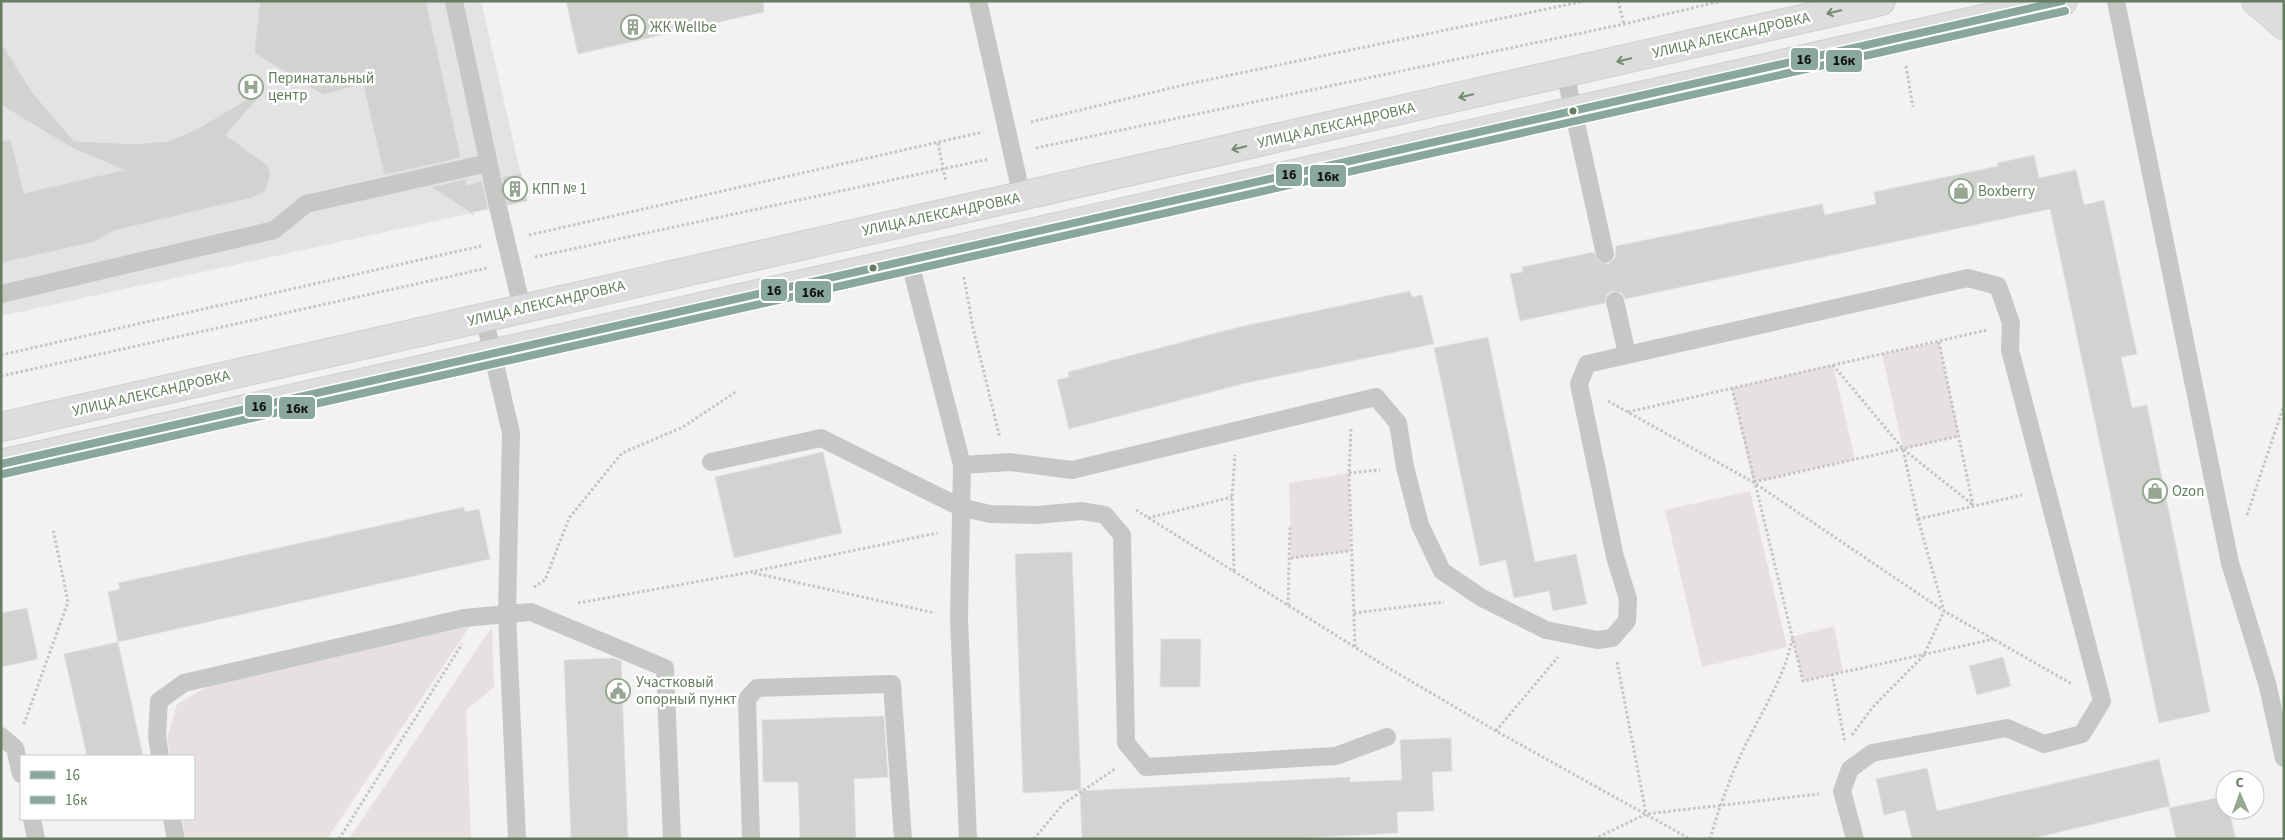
<svg xmlns="http://www.w3.org/2000/svg" width="2285" height="840" font-family="'Source Sans 3',sans-serif">
<style>
.built{fill:#e4e3e3}
.green{fill:#e7e0e1}
.building{fill:#d2d2d1;stroke:#e3e1e2}
.lines{fill:none;stroke-linecap:round;stroke-linejoin:round}
.secondary-casing{stroke:#d0d0cf;stroke-width:30}
.path{stroke:#c4c5c3;stroke-width:3;stroke-dasharray:2.5 2.5;stroke-linecap:butt}
.service{stroke:#c6c8c6;stroke-width:18}
.secondary{stroke:#dcdddc;stroke-width:28}
.bus-1-casing{stroke:#fff;stroke-width:11}
.bus-2-casing{stroke:#fff;stroke-width:11}
.bus-1{stroke:#8aa79e;stroke-width:8}
.bus-2{stroke:#8aa79e;stroke-width:8}
.oneway{stroke:#768b71}
.bus-dot{fill:#647d5e;stroke:#fff;stroke-width:2}
.labels{text-anchor:middle;stroke-width:5;stroke-linejoin:round;paint-order:stroke}
.poi-label{font-size:15px;fill:#647d5e;stroke:#fff;text-anchor:start}
.street-label{font-size:15px;fill:#647d5e;stroke:#fff}
.line-badge{stroke:#fff;stroke-width:2}
.pale-badge-label{font-size:14px;text-anchor:middle;font-weight:bold;fill:#111}
</style>
<rect width="100%" height="100%" fill="#f4f1f3"/>
<path class="built" d="M1,1H481L527,201L1,316Z"/>
<g class="green">
<path d="M1939,342L1959,436L1903,449L1882,354Z"/>
<path d="M1833,365L1855,459L1753,482L1732,388Z"/>
<path d="M1349,473L1350,551L1291,558L1289,483Z"/>
<path d="M1750,491L1787,647L1702,667L1665,510Z"/>
<path d="M470,626L327,839H186L182,819H194V756H170L167,739L177,704L212,684Z"/>
<path d="M1834,626L1843,672L1803,681L1792,637Z"/>
<path d="M492,627L494,687L466,710L471,839H349Z"/>
</g>
<g class="building">
<path d="M260,1H426L461,158L384,175L363,84L323,95L254,53Z"/>
<path d="M566,1H763L764,12L578,54Z"/>
<path d="M1,42L32,92L74,141L134,144L169,141L199,128L256,94L259,97L226,135L267,165L271,173L268,184L264,192L251,198L113,231L95,242L1,263V141L11,140L24,193L124,170L74,149L1,105Z"/>
<path d="M2034,155L2039,178L2076,170L2084,205L2104,200L2137,354L2121,357L2132,408L2147,405L2210,712L2159,723L2050,209L1625,299L1622,293L1613,291L1607,294L1605,303L1520,321L1510,274L1523,272L1522,267L1594,252L1598,261L1608,264L1615,258L1616,246L1822,204L1825,215L1876,204L1874,192L1998,166L1997,163Z"/>
<path d="M521,173L527,201L508,205L502,177Z"/>
<path d="M466,179L467,185L482,181L488,209L473,212L474,215L431,187Z"/>
<path d="M1410,291L1412,297L1422,295L1434,344L1246,383L1069,429L1057,380L1069,377L1068,372L1239,327Z"/>
<path d="M1488,337L1535,562L1576,554L1587,604L1553,611L1549,591L1514,598L1506,560L1480,566L1434,348Z"/>
<path d="M823,452L842,533L734,558L715,477Z"/>
<path d="M464,507L465,512L479,509L490,559L118,642L108,592L120,589L118,583Z"/>
<path d="M1072,552L1081,790L1023,793L1015,554Z"/>
<path d="M27,608L38,659L1,667V613Z"/>
<path d="M1161,639H1201L1200,687H1160Z"/>
<path d="M118,642L143,756H87L64,654Z"/>
<path d="M2003,657L2011,686L1977,695L1969,666Z"/>
<path d="M613,658L621,661L628,839H571L564,660Z"/>
<path d="M884,716L888,777L854,779L856,839H800L798,782H763L762,720Z"/>
<path d="M1451,738L1452,771L1432,772L1434,811L1397,812L1398,833L1283,839H1082L1080,791L1350,777V782L1402,780L1400,740Z"/>
<path d="M2159,759L2170,806L2030,839H1912L1905,810L1884,815L1876,779L1927,768L1937,811Z"/>
<path d="M2225,796V810H2229L2236,839H2176L2169,808Z"/>
</g>
<g class="lines">
<defs>
<g id="secondary">
<path d="M2256,1L2284,25"/>
<path d="M1,427L1881,1"/>
<path d="M1,464L2063,1"/>
</g>
</defs>
<use href="#secondary" class="secondary-casing"/>
<g class="path">
<path d="M1618,1L1624,24"/>
<path d="M1906,66L1913,107"/>
<path d="M1031,122L1183,85L1585,1"/>
<path d="M938,143L946,182"/>
<path d="M1036,148L1624,24L1722,1"/>
<path d="M529,235L983,132"/>
<path d="M535,257L989,159"/>
<path d="M964,277L973,328L1000,438"/>
<path d="M1939,342L1973,505"/>
<path d="M1,355L481,246"/>
<path d="M1833,365L1903,449L1973,505"/>
<path d="M1,376L488,268"/>
<path d="M1732,388L1803,681L1994,639"/>
<path d="M1608,401L1753,482L1944,611L2072,684"/>
<path d="M1628,412L1987,330"/>
<path d="M1351,429L1349,473L1355,647"/>
<path d="M1349,473L1380,470"/>
<path d="M1754,482L1959,436"/>
<path d="M1136,510L1385,666L1496,731L1690,839"/>
<path d="M2247,515L2284,405"/>
<path d="M1148,518L1232,497"/>
<path d="M1918,519L2022,495"/>
<path d="M1291,558L1350,551"/>
<path d="M1234,571L1232,497L1235,455"/>
<path d="M754,573L935,613"/>
<path d="M534,587L545,580L569,518L622,453L683,427L737,391"/>
<path d="M578,603L751,572L937,533"/>
<path d="M1288,605L1290,527"/>
<path d="M1354,613L1444,602"/>
<path d="M1617,662L1646,813"/>
<path d="M1832,674L1845,743"/>
<path d="M24,724L68,602L53,529"/>
<path d="M1496,731L1558,657"/>
<path d="M1852,735L1872,708L1924,655L1944,611L1918,519L1903,449"/>
<path d="M339,839L462,644"/>
<path d="M1034,839L1063,804L1115,769"/>
<path d="M1594,839L1646,814L1819,794"/>
<path d="M1710,839C1719,808 1730,777 1744,748C1761,713 1785,677 1792,639"/>
</g>
<g class="service">
<path d="M454,1L498,207L522,308"/>
<path d="M978,1L1022,197"/>
<path d="M2116,1L2230,563L2267,683L2284,758"/>
<path d="M1565,73L1605,254"/>
<path d="M909,259L962,465L959,618L968,839"/>
<path d="M1,294L274,230L306,204L488,163"/>
<path d="M1615,301L1627,354"/>
<path d="M484,317L511,433L507,614L531,612L665,668L672,839"/>
<path d="M711,462L821,438L960,507L990,514L1037,515L1082,511L1105,515L1122,535L1126,743L1146,767L1336,756L1387,737"/>
<path d="M962,465L1010,462L1072,470L1376,397L1398,423L1405,467L1420,525L1442,571L1482,598L1546,630L1597,640L1612,638L1627,621L1628,599L1615,557L1579,384L1587,364L1968,278L1998,286L2011,323L2010,350L2102,701L2082,734L2044,744L2007,728L1872,753L1850,769L1842,791L1855,839"/>
<path d="M1,736L15,748L21,774"/>
<path d="M160,756L157,737L159,701L184,683L464,618L507,614L517,839"/>
<path d="M32,819L36,839"/>
<path d="M172,819L176,839"/>
<path d="M751,839L747,699L757,688L892,684L903,839"/>
</g>
<use href="#secondary" class="secondary"/>
<defs>
<path id="bus-1" d="M1,464L2062,1"/>
<path id="bus-2" d="M3,474L2065,11"/>
</defs>
<use href="#bus-1" class="bus-1-casing"/>
<use href="#bus-2" class="bus-2-casing"/>
<use href="#bus-1" class="bus-1"/>
<use href="#bus-2" class="bus-2"/>
</g>
<defs><path id="oneway-shaft" d="M-6 0H5M1.5-3L5.5 0L1.5 3" fill="none" stroke-width="1.6" stroke-linecap="round" stroke-linejoin="round" transform="scale(1.25)"/></defs>
<g class="oneway">
<use href="#oneway-shaft" transform="translate(1834 12) rotate(167)"/>
<use href="#oneway-shaft" transform="translate(1624 60) rotate(167)"/>
<use href="#oneway-shaft" transform="translate(1466 96) rotate(167)"/>
<use href="#oneway-shaft" transform="translate(1239 148) rotate(167)"/>
</g>
<defs>
<symbol id="building-ring" viewBox="-11 -11 22 22"><circle r="9.5" fill="#fff" stroke="#96a692" stroke-width="1.5"/><path d="M-4-6H4V6H1V3H-1V6H-4ZM-2.5-4.3h1.7v1.8h-1.7ZM.8-4.3h1.7v1.8H.8ZM-2.5-1h1.7V.8h-1.7ZM.8-1h1.7V.8H.8Z" fill="#96a692"/></symbol>
<symbol id="hospital-ring" viewBox="-11 -11 22 22"><circle r="9.5" fill="#fff" stroke="#96a692" stroke-width="1.5"/><path d="M-5-5h3v3.5h4V-5h3V5h-3V1.5h-4V5h-3Z" fill="#96a692"/></symbol>
<symbol id="shop-ring" viewBox="-11 -11 22 22"><circle r="9.5" fill="#fff" stroke="#96a692" stroke-width="1.5"/><path d="M-5-2.5h2.3a2.7 3.5 0 0 1 5.4 0H5L5.5 6h-11ZM-1.5-2.5h3a1.5 2.3 0 0 0-3 0Z" fill="#96a692"/></symbol>
<symbol id="civic-ring" viewBox="-11 -11 22 22"><circle r="9.5" fill="#fff" stroke="#96a692" stroke-width="1.5"/><path d="M-.6-6.5H3V-4.5H.6V-3L4-1V1h2V6H-6V1h2V-1L-.6-3ZM-1.2 2.5V6h2.4V2.5Z" fill="#96a692"/></symbol>
</defs>
<g fill-rule="evenodd">
<use href="#building-ring" x="619" y="13" width="28" height="28"/>
<use href="#hospital-ring" x="237" y="73" width="28" height="28"/>
<use href="#building-ring" x="501" y="175" width="28" height="28"/>
<use href="#shop-ring" x="1947" y="177" width="28" height="28"/>
<use href="#shop-ring" x="2141" y="477" width="28" height="28"/>
<use href="#civic-ring" x="604" y="677" width="28" height="28"/>
</g>
<g class="bus-dot">
<circle cx="1573" cy="111" r="4.5"/>
<circle cx="873" cy="268" r="4.5"/>
</g>
<g class="labels">
<g class="poi-label">
<text x="650" y="32">ЖК Wellbe</text>
<text x="268" y="83">Перинатальный<tspan x="268" dy="17">центр</tspan></text>
<text x="532" y="194">КПП № 1</text>
<text x="1978" y="196">Boxberry</text>
<text x="2172" y="496">Ozon</text>
<text x="636" y="687">Участковый<tspan x="636" dy="17">опорный пункт</tspan></text>
</g>
<g class="street-label">
<text transform="translate(1731 35) rotate(-13)" y="5">УЛИЦА АЛЕКСАНДРОВКА</text>
<text transform="translate(1336 125) rotate(-13)" y="5">УЛИЦА АЛЕКСАНДРОВКА</text>
<text transform="translate(941 214) rotate(-12)" y="5">УЛИЦА АЛЕКСАНДРОВКА</text>
<text transform="translate(546 303) rotate(-13)" y="5">УЛИЦА АЛЕКСАНДРОВКА</text>
<text transform="translate(151 393) rotate(-13)" y="5">УЛИЦА АЛЕКСАНДРОВКА</text>
</g>
</g>
<g class="line-badge">
<rect x="1790" y="47" width="29" height="24" rx="5" fill="#8aa79e"/>
<rect x="1825" y="49" width="38" height="24" rx="5" fill="#8aa79e"/>
<rect x="1275" y="163" width="28" height="24" rx="5" fill="#8aa79e"/>
<rect x="1309" y="164" width="38" height="24" rx="5" fill="#8aa79e"/>
<rect x="760" y="278" width="28" height="24" rx="5" fill="#8aa79e"/>
<rect x="794" y="280" width="38" height="24" rx="5" fill="#8aa79e"/>
<rect x="244" y="394" width="29" height="24" rx="5" fill="#8aa79e"/>
<rect x="278" y="396" width="38" height="24" rx="5" fill="#8aa79e"/>
</g>
<g class="pale-badge-label">
<text x="1804" y="64">16</text>
<text x="1844" y="65">16к</text>
<text x="1289" y="179">16</text>
<text x="1328" y="181">16к</text>
<text x="774" y="295">16</text>
<text x="813" y="297">16к</text>
<text x="259" y="411">16</text>
<text x="297" y="413">16к</text>
</g>
<rect width="2285" height="840" fill="none" stroke="#647d5e" stroke-width="5"/>
<rect x="20" y="755" width="175" height="65" fill="#ffffff" stroke="#c1cbbf"/>
<rect x="30" y="771" width="25" height="8" fill="#8aa79e" stroke="#c1cbbf"/>
<text x="65" y="780" font-size="15" fill="#647d5e">16</text>
<rect x="30" y="796" width="25" height="8" fill="#8aa79e" stroke="#c1cbbf"/>
<text x="65" y="805" font-size="15" fill="#647d5e">16к</text>
<g transform="translate(2240 795) rotate(358)"><circle r="24" fill="#ffffff" stroke="#c1cbbf"/>
<path d="M0-4L9 19L0 12L-9 19Z" fill="#96a692"/>
<text y="-8" font-size="14" font-weight="bold" text-anchor="middle" fill="#647d5e">С</text>
</g>
</svg>
